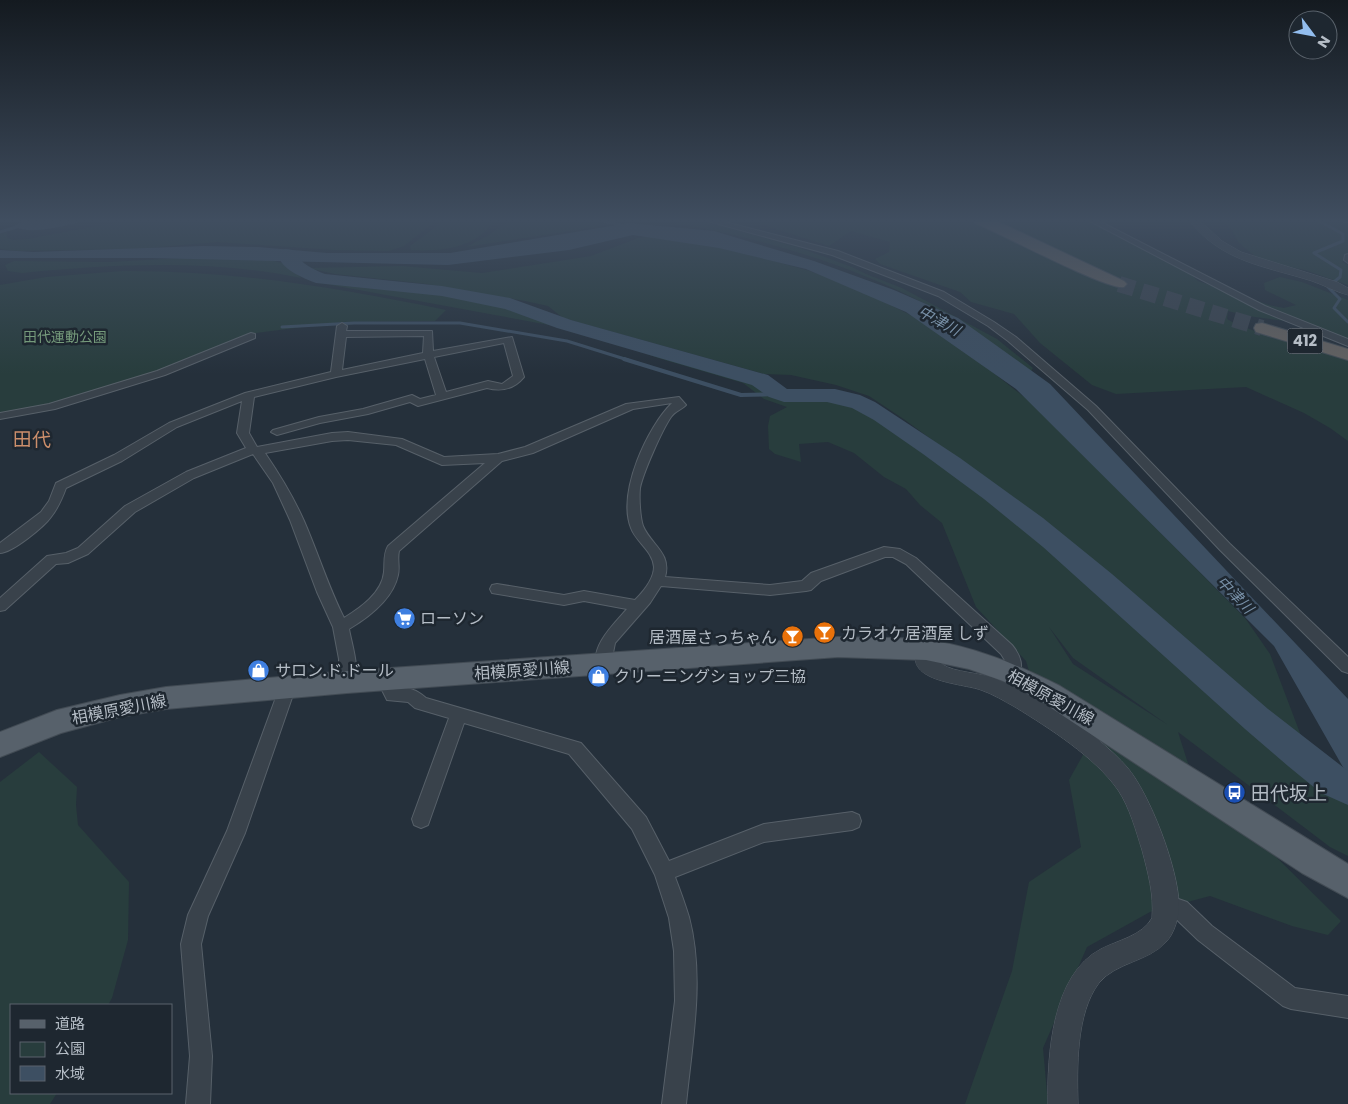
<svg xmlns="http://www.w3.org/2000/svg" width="1348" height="1104" font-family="Poppins,'Noto Sans JP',sans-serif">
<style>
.green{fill:#283d3d;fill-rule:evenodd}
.water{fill:#3d4f62}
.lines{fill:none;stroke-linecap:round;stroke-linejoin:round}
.stream-far1{stroke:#3d4f62;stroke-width:3}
.stream{stroke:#3d4f62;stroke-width:4}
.river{fill:#3d4f62;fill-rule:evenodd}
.trunk-tunnel{stroke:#3b4550;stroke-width:16;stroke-dasharray:16 8;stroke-linecap:butt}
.minor-casing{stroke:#576069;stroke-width:2}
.tertiary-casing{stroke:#576069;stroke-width:1}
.primary-casing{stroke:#424b54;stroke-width:2}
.trunk-casing{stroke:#444d56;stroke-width:2}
.minor{fill:#39424b;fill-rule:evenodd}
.tertiary{fill:#39424b;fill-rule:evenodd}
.primary{fill:#57616b;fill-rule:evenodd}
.trunk{fill:#646261;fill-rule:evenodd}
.labels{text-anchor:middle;stroke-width:5;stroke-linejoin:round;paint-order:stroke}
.far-park-label{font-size:14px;fill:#759a7b;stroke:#1e2730}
.far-water-label{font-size:15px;font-style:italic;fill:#7890a7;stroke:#1e2730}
.shield{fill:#1e2730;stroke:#889099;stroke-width:1}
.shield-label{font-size:15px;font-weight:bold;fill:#b5bdc6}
.poi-label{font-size:16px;fill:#b5bdc6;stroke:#1e2730;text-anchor:start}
.street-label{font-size:16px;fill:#b5bdc6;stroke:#1e2730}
.quarter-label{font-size:19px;fill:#cb8e6b;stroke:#1e2730}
.near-poi-label{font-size:19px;fill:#b5bdc6;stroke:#1e2730;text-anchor:start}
</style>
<rect width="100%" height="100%" fill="#25303b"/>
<g class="green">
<path d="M128,220H434V222L404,246L389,251L334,250L217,242L136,249L17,251L0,249V234L7,232V238L14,240L28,239Z"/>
<path d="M440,220H494C478,248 441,252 411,250L410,246L437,226Z"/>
<path d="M510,220H582L603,224L596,227L466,247L491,234Z"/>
<path d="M648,220H693L715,224L800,248L852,267L866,274L902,288L997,339L1033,368L1030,373C997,351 964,326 929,306C850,263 737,230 648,220Z"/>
<path d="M757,220H1086L1179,264L1198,281L1269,305L1284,308L1296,305L1265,290L1264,283L1280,277L1302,282L1348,300V342L1286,321L1248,316L1228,311L1227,319L1238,325L1255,331L1348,357V441L1330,428L1304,413L1246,387L1116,394L1092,385L1040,343L1014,314L971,302L960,292L880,264L875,259L889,252L890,242L851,231L829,246L754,222Z"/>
<path d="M1220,220H1348V258L1342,262L1348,265V285L1305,270L1261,261L1239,243L1230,227Z"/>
<path d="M653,236L700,243L755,256L810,271L865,292L938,329L1033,404L1245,618L1270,654L1303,741L1242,698L1194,656L1126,589L1060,534L905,420L869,396L836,385L791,375L764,374L563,318L548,306L525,301L427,284L335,274L308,268L402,266L482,273L591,256L638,238Z"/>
<path d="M200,257L266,259L290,265L301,278C208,259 116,264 22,273L8,271L5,265L14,261L109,262Z"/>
<path d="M122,271C231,270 340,288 446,310L435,321L342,322L249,334L159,371L56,404L14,410L0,414V285L46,277Z"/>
<path d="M327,281L387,286L511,306L576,330L326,284Z"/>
<path d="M637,347L747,379L758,386L769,397L841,401L891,424L1032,528L1111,594L1230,703L1348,798V856L1330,847L1178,732L1199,798L1260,841L1341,921L1328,935L1292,926L1210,896L1150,912L1087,947L1043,1048L1048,1104H965L1012,971L1029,882L1081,847L1069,780L1093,737L1080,702L1029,671L1026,661L976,607L942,523L920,505L906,489L884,477L854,453L828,442L799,444L801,462L775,454L769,449L768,426L770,416L787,407L764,399L743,383L658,358L633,349ZM1049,627L1073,658L1168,725L1073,664Z"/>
<path d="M39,752L77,787L76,805L78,825L129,882L128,940L112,998L108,1005H11V1093H57L50,1104H0V782Z"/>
</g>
<g class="water">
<path d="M26,220H91C72,223 31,237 14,226Z"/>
<path d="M629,223L714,231L814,261L894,290L958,318L1050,384L1348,699V776L1274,646L1016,389L906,312L806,269L719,248L633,235L569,250L448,265L151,258H0V250L33,252L203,246L258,247L327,253H450Z"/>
</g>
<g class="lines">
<g class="stream-far1">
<path d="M599,220L624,226"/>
<path d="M1317,220L1343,234V241L1314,253L1341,270L1340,277L1328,287L1340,299L1334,308L1348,322"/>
<path d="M0,232L20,226"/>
<path d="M282,327L354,323H460L567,341L628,360"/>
</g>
<path class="stream" d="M624,359L741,395L778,394"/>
<path class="river" d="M286,249L292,250C300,262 311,269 325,274L442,286L510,298L571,320L768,375L787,389H835L860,395L875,402L960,458L1043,518L1112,574L1268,709L1348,771V805L1321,793L1288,766L1245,729L1043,547L984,499L923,454L874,420L852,408L827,402H784L769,397L752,385L557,328L505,309L442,296L316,283C303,278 280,269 278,254L280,250Z"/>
<path class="trunk-tunnel" d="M1119,284L1262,328"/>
<defs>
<g id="minor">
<path d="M704,220H717L838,251L944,292L994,322L1016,337L1096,406L1230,544L1348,657V673L1342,671L1220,550L1088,410L1008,341L988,326L938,296L832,255Z"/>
<path d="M1088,220H1097L1265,306L1348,339V346L1259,310Z"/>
<path d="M1343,220H1348V222H1344Z"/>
<path d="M1348,254V263L1344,260L1345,255Z"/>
<path d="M342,323L347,326L346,331H432L433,351L512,337L524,377C514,389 502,392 487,388L418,406L410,402L368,414L320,423L277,435L271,432L273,430L319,417L363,409L412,395L420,399L436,395L425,359L336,377L254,397L249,433L257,447L332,433L348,432L402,439L444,457L498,454L525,447L626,404L679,397L686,405C681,410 675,411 671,417C662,430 643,473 640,488C639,498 640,517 643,526C651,545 672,553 665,577L770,585L802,581L811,573L884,547L900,549L916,558L1012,645C1021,656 1024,666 1018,679L1012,680L1006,679L1004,674L1006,662L1001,654L906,564L893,557H885L821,581L811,590L806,591L770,595L661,586L650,603L615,643L610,668L604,670L598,668C588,648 615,623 627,609L584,601L564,605L492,593L490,589L492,585L497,584L564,595L584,591L635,600C643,592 654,579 654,567C653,551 636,542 631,528C617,492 648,426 672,403L633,409L533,453L502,461L399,551C397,559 400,567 398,575C393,599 369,617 349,629C352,646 361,671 353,687L347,689L341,687L339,682V659L333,627L317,592L290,520L273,483L253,454L194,478L135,512L88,554L68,563L56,564L5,610L0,611V598L47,556L66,553L78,548L125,506L186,472L246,448L237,433L242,401L177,427L122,461L66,488C62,499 58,508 51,517C44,527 12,553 0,553V543L41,512L49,501L56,483L114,455L169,423L245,393L331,372L337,326ZM424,336L423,353L342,370L346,337ZM504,343L513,376L502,384L488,381L446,392L434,357ZM348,440L396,445L442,465L485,463L388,546C383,555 385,562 384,572C382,593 360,608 344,618C328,586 318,553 304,521C293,496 280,475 265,453L332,441Z"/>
<path d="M251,333L255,334V338L165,375L55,409L0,419V413L49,404L157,371Z"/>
<path d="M390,674L396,675L398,680V688C410,688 416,689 426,698L581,743L646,817L669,861L764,824L852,812L859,815L861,821L859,827L852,830L764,842L675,877C680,890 685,904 689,917C705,978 692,1043 686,1104H662L675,1001L674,951L669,918L655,875L632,829L569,754L464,723L428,825L421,828L414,825L412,819L449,718L415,708L408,702L387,700L381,688L384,675Z"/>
<path d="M287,682L293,684L295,689L245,833L208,916L201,944L212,1056L210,1104H186L190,1056L181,944L188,915L227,831L279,689L281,684Z"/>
<path d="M1167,895L1187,902L1212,926L1295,988L1348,996V1018L1291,1009L1283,1006L1198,940L1174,917L1160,912L1157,905L1160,898Z"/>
</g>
<g id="tertiary">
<path d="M1189,220H1199L1222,241L1241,252L1337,282L1348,288V295C1336,292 1324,285 1312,281C1265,266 1221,262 1189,220Z"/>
<path d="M926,642L933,645C937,652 935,659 942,664C955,673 980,672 996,679C1040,696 1096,732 1127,767C1150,794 1178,868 1179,904C1179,916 1175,933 1166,942C1148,962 1116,962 1099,983C1076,1013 1077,1068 1078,1104H1048C1047,1055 1052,974 1101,949C1118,940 1142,936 1152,918C1154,894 1148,873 1142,850C1136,831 1130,808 1118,790C1095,757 1049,728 1015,707C1004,701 993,694 981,690C962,683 899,682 919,645Z"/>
</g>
<path id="primary" d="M838,637C867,638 898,637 926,640C974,646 1018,665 1060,686L1348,864V898L1302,873L1042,702L1003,681L969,669L926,660L838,657L347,693L166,709L120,717L61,733L0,757V732L57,710L120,695L166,687L347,671Z"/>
<g id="trunk">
<path d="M973,220H991L1003,224L1124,281L1127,284L1124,287C1108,291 1000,233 975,223Z"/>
<path d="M1262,323L1348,349V360L1256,332L1254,328L1256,324Z"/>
</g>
</defs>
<use href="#minor" class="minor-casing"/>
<use href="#tertiary" class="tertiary-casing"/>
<use href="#primary" class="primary-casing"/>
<use href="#trunk" class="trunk-casing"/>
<use href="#minor" class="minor"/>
<use href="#tertiary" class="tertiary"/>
<use href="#primary" class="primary"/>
<use href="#trunk" class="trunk"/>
</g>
<linearGradient id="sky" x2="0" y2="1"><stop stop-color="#141a20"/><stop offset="0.59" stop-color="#404e60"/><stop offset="1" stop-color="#404e60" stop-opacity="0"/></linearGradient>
<rect width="1348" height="374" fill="url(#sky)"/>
<defs>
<symbol id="supermarket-disc" viewBox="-11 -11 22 22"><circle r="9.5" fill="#3f7fe0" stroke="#1e2730"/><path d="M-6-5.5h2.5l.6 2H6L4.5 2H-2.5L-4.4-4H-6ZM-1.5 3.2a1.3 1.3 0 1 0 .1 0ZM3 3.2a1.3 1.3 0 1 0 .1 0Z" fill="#fff"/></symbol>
<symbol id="bar-disc" viewBox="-11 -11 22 22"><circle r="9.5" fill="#e8710a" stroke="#1e2730"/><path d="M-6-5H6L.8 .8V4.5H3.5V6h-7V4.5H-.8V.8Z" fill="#fff"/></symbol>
<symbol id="shop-disc" viewBox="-11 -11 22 22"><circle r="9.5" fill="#3f7fe0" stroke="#1e2730"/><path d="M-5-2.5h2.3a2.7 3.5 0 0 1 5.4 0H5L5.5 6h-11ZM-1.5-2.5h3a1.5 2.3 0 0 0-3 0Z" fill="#fff"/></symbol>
<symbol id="bus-disc" viewBox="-11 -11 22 22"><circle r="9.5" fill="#1a4fb4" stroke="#1e2730"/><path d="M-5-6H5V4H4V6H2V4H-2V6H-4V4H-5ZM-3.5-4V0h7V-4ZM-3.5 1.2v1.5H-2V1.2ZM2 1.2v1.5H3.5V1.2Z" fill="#fff"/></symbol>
</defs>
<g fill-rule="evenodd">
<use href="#supermarket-disc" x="392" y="606" width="25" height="25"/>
<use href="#bar-disc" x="812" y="620" width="25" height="25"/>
<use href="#bar-disc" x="780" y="624" width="25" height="25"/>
<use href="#shop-disc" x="246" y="658" width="25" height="25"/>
<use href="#shop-disc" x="586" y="664" width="25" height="25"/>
<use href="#bus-disc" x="1222" y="780" width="25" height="25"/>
</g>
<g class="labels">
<g class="far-park-label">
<text x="65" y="342">田代運動公園</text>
</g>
<g class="far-water-label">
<text transform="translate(939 321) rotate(29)" y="5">中津川</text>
<text transform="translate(1235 595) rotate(46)" y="5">中津川</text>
</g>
<rect class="shield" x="1287.5" y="328.5" width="35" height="25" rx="4"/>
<g class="shield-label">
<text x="1305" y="346">412</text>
</g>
<g class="poi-label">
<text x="420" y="624">ローソン</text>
<text x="841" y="639">カラオケ居酒屋 しず</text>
<text x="777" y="643" text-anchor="end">居酒屋さっちゃん</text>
<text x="275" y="676">サロン.ド.ドール</text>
<text x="614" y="682">クリーニングショップ三協</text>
</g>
<g class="street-label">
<text transform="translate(522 670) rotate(-4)" y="6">相模原愛川線</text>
<text transform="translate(1051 697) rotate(29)" y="6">相模原愛川線</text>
<text transform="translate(119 709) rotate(-11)" y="6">相模原愛川線</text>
</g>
<g class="quarter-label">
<text x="32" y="446">田代</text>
</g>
<g class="near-poi-label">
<text x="1251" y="800">田代坂上</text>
</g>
</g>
<rect x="10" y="1004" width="162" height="90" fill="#1e2730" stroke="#5a636c"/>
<rect x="20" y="1020" width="25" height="8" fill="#57616b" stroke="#5a636c"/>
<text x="55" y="1029" font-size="15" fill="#b5bdc6">道路</text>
<rect x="20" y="1042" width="25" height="15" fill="#283d3d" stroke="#5a636c"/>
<text x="55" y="1054" font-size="15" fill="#b5bdc6">公園</text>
<rect x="20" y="1066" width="25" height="15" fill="#3d4f62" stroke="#5a636c"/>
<text x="55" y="1079" font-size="15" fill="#b5bdc6">水域</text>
<g transform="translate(1313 35) rotate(122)"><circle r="24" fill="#1e2730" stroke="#5a636c"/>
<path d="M0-4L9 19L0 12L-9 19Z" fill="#92bdee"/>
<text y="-8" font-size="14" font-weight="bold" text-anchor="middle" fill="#b5bdc6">N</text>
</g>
</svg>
